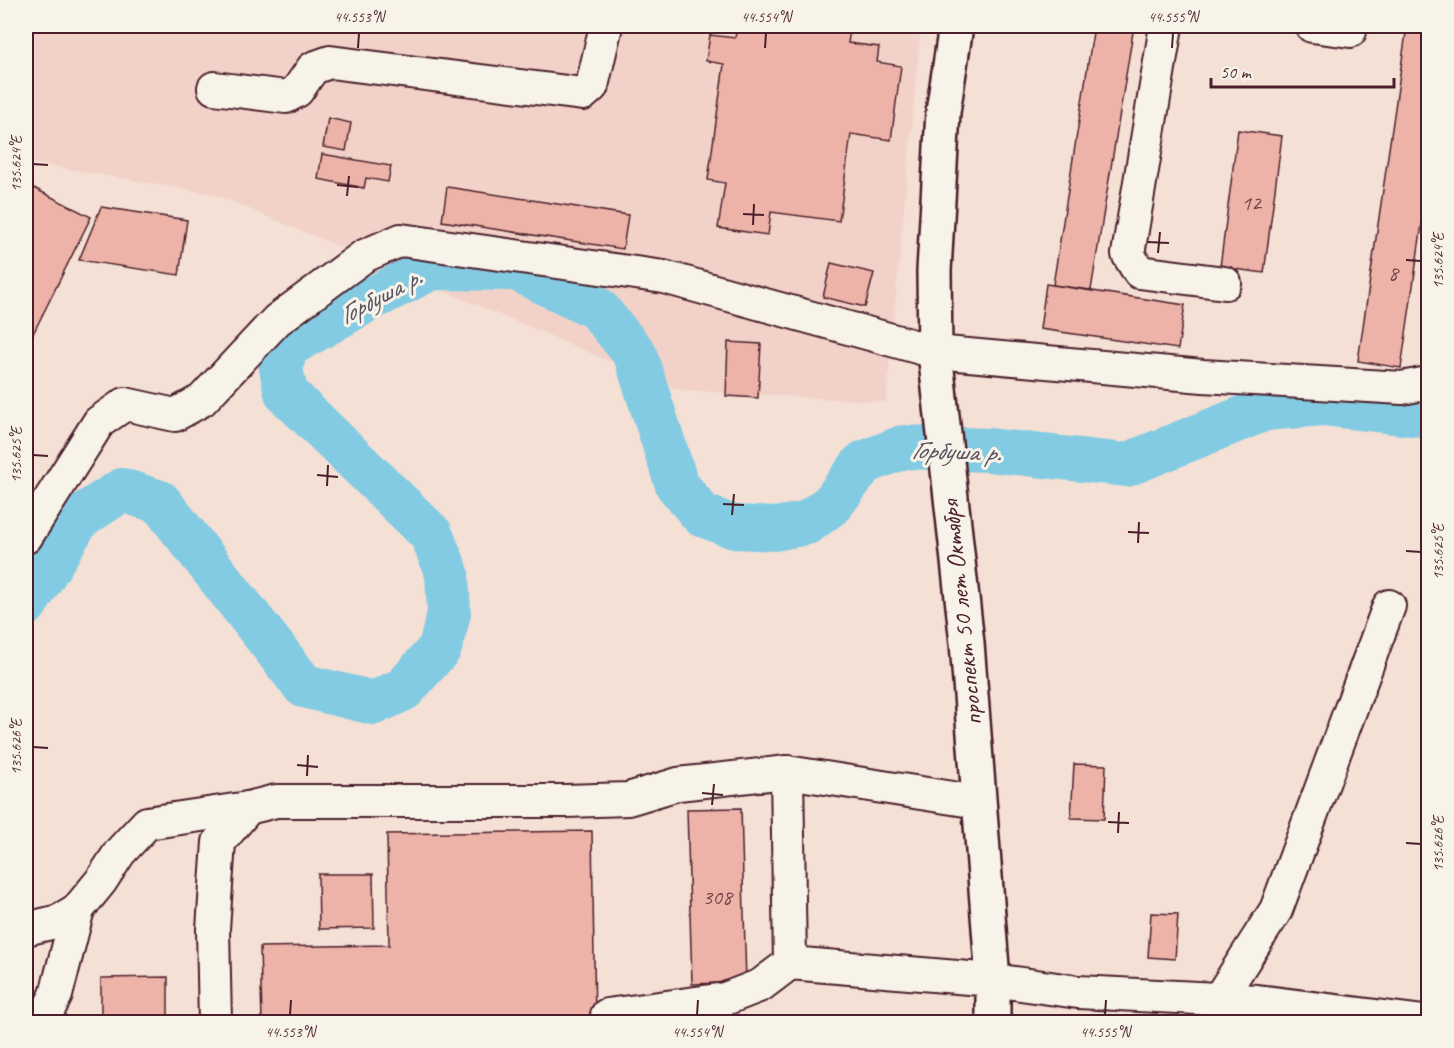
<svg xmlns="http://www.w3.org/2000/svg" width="1454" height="1048" font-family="Caveat,sans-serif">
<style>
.built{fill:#f2d2c8}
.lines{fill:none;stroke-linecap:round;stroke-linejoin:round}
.river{stroke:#83cbe3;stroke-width:44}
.building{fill:#edb3a8;stroke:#4a1f2b;stroke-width:1.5}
.minor-casing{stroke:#4a1f2b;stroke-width:36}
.major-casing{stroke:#4a1f2b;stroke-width:38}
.minor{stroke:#f7f3e8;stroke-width:32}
.major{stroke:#f7f3e8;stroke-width:33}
.ticks{fill:none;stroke:#4a1f2b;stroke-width:2}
.labels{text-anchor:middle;stroke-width:6;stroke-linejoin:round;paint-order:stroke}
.number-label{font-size:22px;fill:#73444a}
.street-label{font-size:26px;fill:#4a1f2b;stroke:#f7f3e8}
.water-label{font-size:27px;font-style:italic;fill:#5b5362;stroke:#f7f3e8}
.neatline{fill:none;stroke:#4a1f2b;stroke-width:2}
.ticks-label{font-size:15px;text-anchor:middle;fill:#4a1f2b}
</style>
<rect width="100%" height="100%" fill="#f4e0d5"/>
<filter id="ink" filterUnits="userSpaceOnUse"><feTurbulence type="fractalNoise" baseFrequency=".0167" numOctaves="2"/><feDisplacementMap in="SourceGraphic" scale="12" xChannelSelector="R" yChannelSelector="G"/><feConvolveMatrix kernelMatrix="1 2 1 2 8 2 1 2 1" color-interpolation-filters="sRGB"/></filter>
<g filter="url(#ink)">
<path class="built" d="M26,26H921L886,402L678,390L214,194L26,162Z"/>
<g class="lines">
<path class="river" d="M26,604L79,518L122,490L160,502L304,686L374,703L404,689L440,648L449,613L447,573L431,534L286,393L281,368L286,347L361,304L432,268L516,269L597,308L635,354L677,485L702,515L734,527L775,529L807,523L832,504L863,463L903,447L989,450L1126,465L1265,409L1322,404L1428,416"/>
</g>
<g class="building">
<path d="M795,26H819L850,30L848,43L879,47L877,62L901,66L891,140L851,134L839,221L771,212L768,235L718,228L725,183L708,180L724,64L706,61L710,35L735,38L737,27L794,35Z"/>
<path d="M1094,26H1134L1091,290L1053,285Z"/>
<path d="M1407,26H1428V183L1401,368L1358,361Z"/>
<path d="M328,118L351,123L346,151L323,147Z"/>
<path d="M1238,130L1282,136L1264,273L1220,267Z"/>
<path d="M322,154L391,166L388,182L366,178L364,188L318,179Z"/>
<path d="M26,184L91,217L26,348Z"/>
<path d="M447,187L628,215L623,249L442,221Z"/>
<path d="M101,207L187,220L179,275L79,260Z"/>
<path d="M831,263L874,273L865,307L823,297Z"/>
<path d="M1046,284L1185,305L1178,349L1040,329Z"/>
<path d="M728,342L761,344L758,398L726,396Z"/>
<path d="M1074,764L1106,765L1104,819L1071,818Z"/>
<path d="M741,808L746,982L692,984L687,809Z"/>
<path d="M592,831L595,1022H262L260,947L389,945L387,834Z"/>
<path d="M318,874H373L374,928L319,929Z"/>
<path d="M1151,913L1178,914L1175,959L1148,957Z"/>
<path d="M168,977V1022H101V978Z"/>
</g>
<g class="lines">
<defs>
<g id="minor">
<path d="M1166,26L1128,254L1139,272L1225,283"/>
<path d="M1312,26L1350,31"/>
<path d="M214,88L286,97L297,91L313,68L330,62L583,94L592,86L606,26"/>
<path d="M26,537L99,422L125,404L175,415L202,400L277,320L364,256L401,240L664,277L935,352L1203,376L1402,388L1428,383"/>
<path d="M787,772L790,963"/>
<path d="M26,929L59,921L78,909L101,881L120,852L147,823L248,808"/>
<path d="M1219,999L1276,910L1389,606"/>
<path d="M607,1015L725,999L761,985L790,963L993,980L1078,992L1257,1001L1424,1022"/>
<path d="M42,1022L56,995L78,909"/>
<path d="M215,1022L213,929L219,842L248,808L276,801H566L628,799L678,784L787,772L978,802"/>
</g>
<path id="major" d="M956,26L943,112L934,271L935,352L967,643L993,980V1022"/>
</defs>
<use href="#minor" class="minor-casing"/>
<use href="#major" class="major-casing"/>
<use href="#minor" class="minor"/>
<use href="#major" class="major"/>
</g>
</g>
<path class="ticks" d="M358,48L359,33M765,48L766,33M1172,48L1173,33M33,164L48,165M337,185L358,187M347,196L349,176M743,214L764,215M753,225L754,204M1148,242L1169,243M1158,253L1160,232M1406,260L1421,261M33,455L48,456M317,475L338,477M327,486L328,465M723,504L744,505M732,515L734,494M1128,532L1149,533M1138,543L1139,522M1406,551L1421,552M33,747L48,748M297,765L318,767M307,776L308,755M702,793L723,795M712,805L714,784M1108,822L1129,823M1118,833L1119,812M1406,843L1421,844M290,1015L291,1000M697,1015L698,1000M1105,1015L1106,1000"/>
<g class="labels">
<g class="number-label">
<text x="1251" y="210">12</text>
<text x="1393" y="280">8</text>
<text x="717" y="904">308</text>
</g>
<g class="street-label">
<text transform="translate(961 613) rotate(-96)" y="9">проспект 50 лет Октября</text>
</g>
<g class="water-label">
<text transform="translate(380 296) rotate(-28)" y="9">Горбуша р.</text>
<text transform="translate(956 451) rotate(2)" y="9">Горбуша р.</text>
</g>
</g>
<rect width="1454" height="1048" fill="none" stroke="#f7f3e8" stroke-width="66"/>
<path d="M1211 78v9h183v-9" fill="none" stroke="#4a1f2b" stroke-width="3"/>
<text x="1220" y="78" font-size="18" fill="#4a1f2b" stroke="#f7f3e8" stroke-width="4.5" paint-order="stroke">50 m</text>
<rect x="33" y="33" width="1388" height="982" class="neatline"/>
<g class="ticks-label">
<text x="359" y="22">44.553°N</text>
<text x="766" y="22">44.554°N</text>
<text x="1173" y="22">44.555°N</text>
<text transform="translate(16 164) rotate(-90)" y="5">135.624°E</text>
<text transform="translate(1438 261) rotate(-90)" y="5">135.624°E</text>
<text transform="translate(16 455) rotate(-90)" y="5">135.625°E</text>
<text transform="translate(1438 552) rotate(-90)" y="5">135.625°E</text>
<text transform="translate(16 747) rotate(-90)" y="5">135.626°E</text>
<text transform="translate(1438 844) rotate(-90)" y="5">135.626°E</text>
<text x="290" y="1037">44.553°N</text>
<text x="697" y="1037">44.554°N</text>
<text x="1105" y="1037">44.555°N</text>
</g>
</svg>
